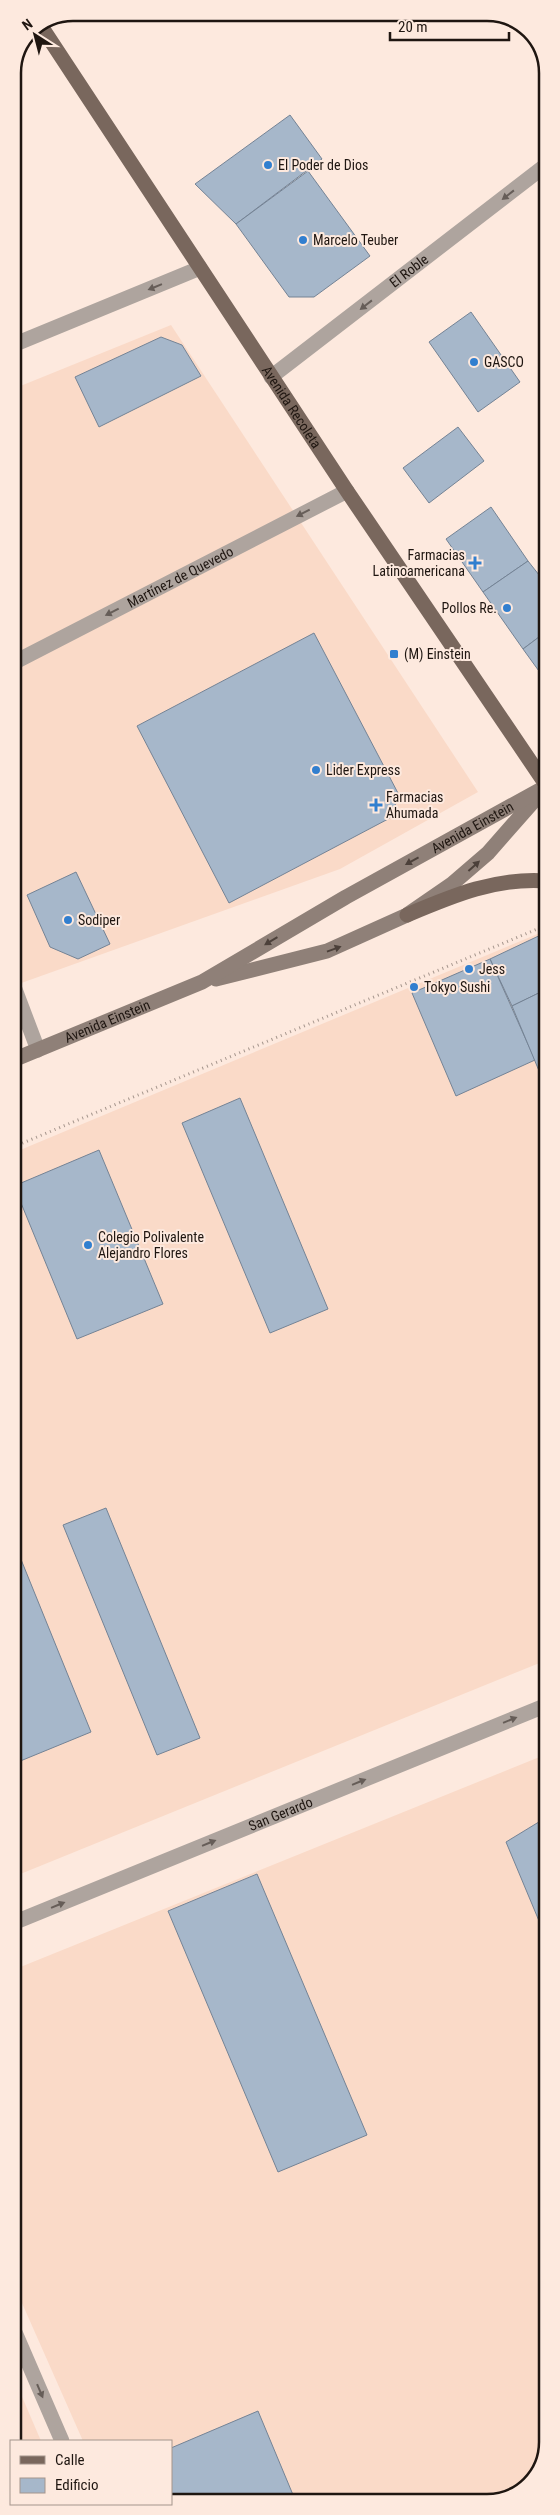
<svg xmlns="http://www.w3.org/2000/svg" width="560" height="2515" font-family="'Roboto Condensed',sans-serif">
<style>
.built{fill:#fadac8}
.building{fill:#a6b7ca;stroke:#748395}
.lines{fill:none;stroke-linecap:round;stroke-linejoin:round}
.path{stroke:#a6968d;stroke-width:3;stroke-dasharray:1 4;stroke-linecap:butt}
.street{stroke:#aea49e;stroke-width:15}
.secondary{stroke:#8f8078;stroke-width:15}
.primary{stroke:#79675d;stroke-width:15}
.oneway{fill:#665d58}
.oneway2{fill:#4c403a}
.poi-dot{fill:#327fcf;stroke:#fde9de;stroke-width:2}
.labels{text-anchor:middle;stroke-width:4;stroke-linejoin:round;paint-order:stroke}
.poi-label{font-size:14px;fill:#1f1611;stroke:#fde9de;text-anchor:start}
.street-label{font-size:14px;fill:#1f1611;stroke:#fde9de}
.rim{fill:none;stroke:#1f1611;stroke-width:2.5}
</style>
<rect width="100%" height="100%" fill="#fde9de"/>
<g class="built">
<path d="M171,325L478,792L340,869L13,986V389Z"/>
<path d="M547,930V1660L13,1877V1153Z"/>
<path d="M547,1754V2442L533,2482L499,2501L171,2502V2441H83L14,2285L13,1970Z"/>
<path d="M14,2378L41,2441H14Z"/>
</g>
<g class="building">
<path d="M290,115L322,159L236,224L195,184Z"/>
<path d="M308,171L370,256L314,297H289L236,224Z"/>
<path d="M471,312L520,382L478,412L429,342Z"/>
<path d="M161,337L182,345L201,376L99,427L75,377Z"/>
<path d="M458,427L484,461L429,503L403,468Z"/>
<path d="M491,507L528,561L483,592L446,539Z"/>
<path d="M528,561L547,585V631L523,649L483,592Z"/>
<path d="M547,631V676L544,678L523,649Z"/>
<path d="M314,633L399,795L390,818L229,903L137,726Z"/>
<path d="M76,872L110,944L78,959L50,947L27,895Z"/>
<path d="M547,932V989L512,1006L490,959Z"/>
<path d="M490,959L535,1060L456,1096L412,993Z"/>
<path d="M547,989V1090L512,1006Z"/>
<path d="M240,1098L328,1309L270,1333L182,1123Z"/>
<path d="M99,1150L163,1304L77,1339L14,1186Z"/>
<path d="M106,1508L200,1738L157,1755L63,1525Z"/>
<path d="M20,1557L91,1732L13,1764V1560Z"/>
<path d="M547,1817V1940L506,1842Z"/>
<path d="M257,1874L367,2135L278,2172L168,1911Z"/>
<path d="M258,2411L296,2502H171V2448Z"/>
</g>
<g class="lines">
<path class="path" d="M13,1147L547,925"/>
<g class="street">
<path d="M13,345L200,268"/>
<path id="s1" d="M271,377L546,165"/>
<path id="s2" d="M13,663L347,491"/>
<path d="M13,984L38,1050"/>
<path id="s3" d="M13,1923L547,1705"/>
<path d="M14,2330L62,2441"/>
</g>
<g class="secondary">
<path d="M216,979L327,951L407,915L452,884L488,853L539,795"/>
<path id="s4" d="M13,1060L202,982L346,897L547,786"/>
</g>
<g class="primary">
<path id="s5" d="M41,26L347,491L547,786"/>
<path d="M407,915C452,896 496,877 547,881"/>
</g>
</g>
<defs><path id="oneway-solid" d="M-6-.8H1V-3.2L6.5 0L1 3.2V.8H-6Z" transform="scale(1.25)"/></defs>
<g class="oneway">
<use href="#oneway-solid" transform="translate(508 195) rotate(142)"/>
<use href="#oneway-solid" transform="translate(155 287) rotate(158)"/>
<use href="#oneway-solid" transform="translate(366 305) rotate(142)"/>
<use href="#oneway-solid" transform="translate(303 513) rotate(153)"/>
<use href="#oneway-solid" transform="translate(112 612) rotate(153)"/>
<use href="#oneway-solid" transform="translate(510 1720) rotate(-22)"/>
<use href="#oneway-solid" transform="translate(359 1782) rotate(-22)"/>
<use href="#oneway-solid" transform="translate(209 1843) rotate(-22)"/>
<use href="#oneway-solid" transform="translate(58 1905) rotate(-22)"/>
<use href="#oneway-solid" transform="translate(40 2391) rotate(67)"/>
</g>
<g class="oneway2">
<use href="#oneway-solid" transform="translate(412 861) rotate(151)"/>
<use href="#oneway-solid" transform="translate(474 866) rotate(-42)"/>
<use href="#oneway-solid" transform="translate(271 941) rotate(149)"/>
<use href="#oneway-solid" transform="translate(334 949) rotate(-20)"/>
</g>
<g class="poi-dot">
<circle cx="268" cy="165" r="5"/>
<circle cx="303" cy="240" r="5"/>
<circle cx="474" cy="362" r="5"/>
<path d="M472.5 555.5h5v5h5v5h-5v5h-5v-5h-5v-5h5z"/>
<circle cx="507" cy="608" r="5"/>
<rect x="389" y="649" width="10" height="10" rx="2.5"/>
<circle cx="316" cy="770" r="5"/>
<path d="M373.5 797.5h5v5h5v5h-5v5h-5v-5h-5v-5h5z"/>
<circle cx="68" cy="920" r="5"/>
<circle cx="469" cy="969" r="5"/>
<circle cx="414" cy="987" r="5"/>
<circle cx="88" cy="1245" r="5"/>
</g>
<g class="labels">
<g class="poi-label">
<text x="278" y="170">El Poder de Dios</text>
<text x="313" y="245">Marcelo Teuber</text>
<text x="484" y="367">GASCO</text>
<text x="465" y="560" text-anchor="end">Farmacias<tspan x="465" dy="16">Latinoamericana</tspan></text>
<text x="497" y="613" text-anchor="end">Pollos Re.</text>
<text x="404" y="659">(M) Einstein</text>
<text x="326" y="775">Lider Express</text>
<text x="386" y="802">Farmacias<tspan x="386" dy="16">Ahumada</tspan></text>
<text x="78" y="925">Sodiper</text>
<text x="479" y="974">Jess</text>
<text x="424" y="992">Tokyo Sushi</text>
<text x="98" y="1242">Colegio Polivalente<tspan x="98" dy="16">Alejandro Flores</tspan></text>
</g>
<g class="street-label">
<text dy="5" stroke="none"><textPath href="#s1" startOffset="174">El Roble</textPath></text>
<text dy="5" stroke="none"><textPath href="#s5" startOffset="456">Avenida Recoleta</textPath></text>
<text dy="5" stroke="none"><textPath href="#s2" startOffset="188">Martínez de Quevedo</textPath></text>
<text dy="5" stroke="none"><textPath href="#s4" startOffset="516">Avenida Einstein</textPath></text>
<text dy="5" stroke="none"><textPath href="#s4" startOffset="102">Avenida Einstein</textPath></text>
<text dy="5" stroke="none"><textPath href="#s3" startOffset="289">San Gerardo</textPath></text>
</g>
</g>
<path d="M0 0H560V2515H0ZM73 21H487A52 52 0 0 1 539 73V2442A52 52 0 0 1 487 2494H73A52 52 0 0 1 21 2442V73A52 52 0 0 1 73 21Z" fill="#fde9de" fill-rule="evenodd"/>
<path class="rim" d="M73 21H487A52 52 0 0 1 539 73V2442A52 52 0 0 1 487 2494H73A52 52 0 0 1 21 2442V73A52 52 0 0 1 73 21Z"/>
<rect x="10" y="2440" width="162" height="65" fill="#fde9de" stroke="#a4958c"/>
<rect x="20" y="2456" width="25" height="8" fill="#79675d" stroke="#a4958c"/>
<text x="55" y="2465" font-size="15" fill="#1f1611">Calle</text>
<rect x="20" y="2478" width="25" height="15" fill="#a6b7ca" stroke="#a4958c"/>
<text x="55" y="2490" font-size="15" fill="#1f1611">Edificio</text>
<g transform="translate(35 35) rotate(324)" stroke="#fde9de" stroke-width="4" paint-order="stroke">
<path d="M0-4L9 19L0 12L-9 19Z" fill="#1f1611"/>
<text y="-8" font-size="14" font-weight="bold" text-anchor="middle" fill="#1f1611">N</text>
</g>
<path d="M390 32v8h119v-8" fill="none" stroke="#1f1611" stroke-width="2.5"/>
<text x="398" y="32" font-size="15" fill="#1f1611" stroke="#fde9de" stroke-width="4" paint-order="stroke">20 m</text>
</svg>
